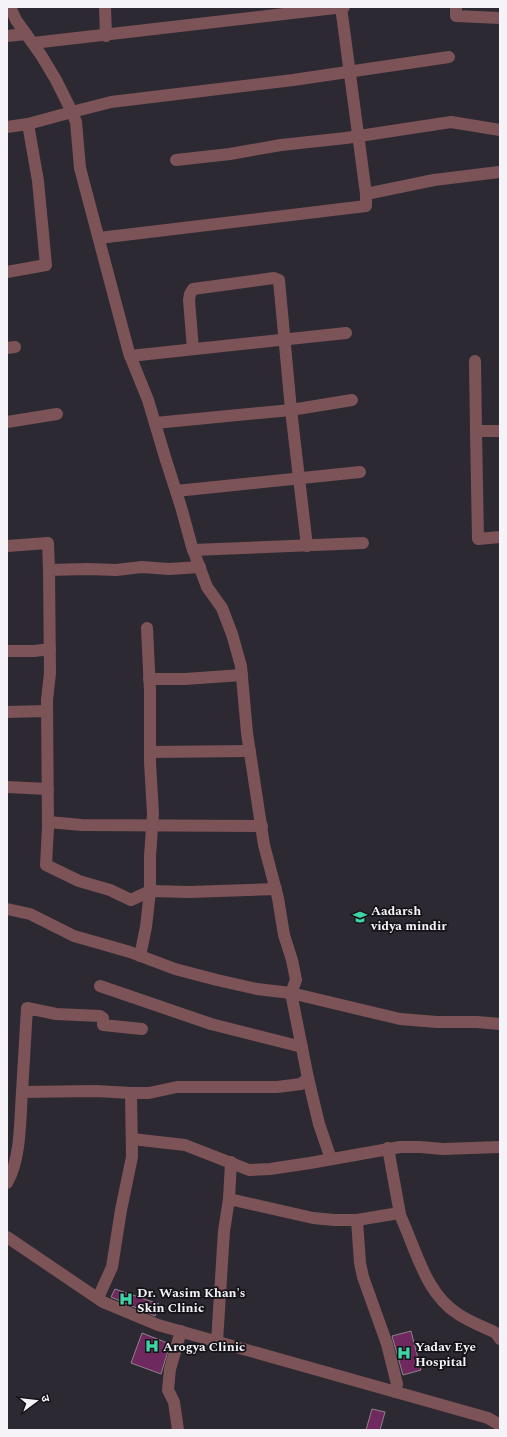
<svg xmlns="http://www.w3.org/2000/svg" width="507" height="1437" font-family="Spectral,'Noto Sans Devanagari',serif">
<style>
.building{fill:#70295f;stroke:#8e838a}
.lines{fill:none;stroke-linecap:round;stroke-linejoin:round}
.street{stroke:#7c5356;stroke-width:12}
.labels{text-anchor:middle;stroke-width:3.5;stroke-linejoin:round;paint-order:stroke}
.poi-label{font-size:13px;font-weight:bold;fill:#f5f3f8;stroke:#141317;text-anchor:start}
</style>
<rect width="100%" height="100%" fill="#2c2932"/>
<g class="building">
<path d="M115,1289L159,1304L155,1316L111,1297Z"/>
<path d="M411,1331L421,1370L403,1375L392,1336Z"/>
<path d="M142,1333L170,1344L161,1374L131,1363Z"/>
<path d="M372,1409L385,1412L380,1430H366Z"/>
</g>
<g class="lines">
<g class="street">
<path d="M10,7L16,20L26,34"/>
<path d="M105,7L106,36"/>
<path d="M341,7L366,194L434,180L499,172"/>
<path d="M456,7V16L500,18"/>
<path d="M7,36L26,34L41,55L56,80L72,112L76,122L80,168L129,353L148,400L165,457L181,507L192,547L207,587L222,608L232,634L241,666L247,733L264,845L278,898L284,935L292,960L296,980L291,993L257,989L217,980L175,969L130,952L74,936L30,914L7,909"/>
<path d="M33,43L344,7"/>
<path d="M7,127L28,124L72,112L111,102L293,80L449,57"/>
<path d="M176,160L230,154L281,145L346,138L451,122L500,130"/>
<path d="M99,238L366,206V194"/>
<path d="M7,272L46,265L38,181L28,124"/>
<path d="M7,348L15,347"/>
<path d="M193,349L189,300L190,294L193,289L274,278L279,280L291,410L307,546"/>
<path d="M130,356L346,333"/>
<path d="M475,361L476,431"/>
<path d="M7,422L57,414"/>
<path d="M155,423L291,410L352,400"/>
<path d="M500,431H476L478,539L500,537"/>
<path d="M176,491L360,472"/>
<path d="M7,546L48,543L49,570"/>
<path d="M193,550L363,543"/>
<path d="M200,567L169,569L142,567L116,570L88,569L49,570L50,673L47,700L48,828L46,865L79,881L110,890L131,900L150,891L189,892L276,889"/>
<path d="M7,651H34L50,649"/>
<path d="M149,679H185L242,675"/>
<path d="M7,712L47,711"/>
<path d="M150,752L250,751"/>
<path d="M7,787L48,789"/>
<path d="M48,822L82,825L262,826"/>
<path d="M140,956L146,927L150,891V856L153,814L150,762V691L147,628"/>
<path d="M100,986L211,1024L302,1047"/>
<path d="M308,1078L319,1124L331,1159"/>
<path d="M22,1092L27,1008L56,1014L100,1016L103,1018V1025L142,1029"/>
<path d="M131,1093H149L177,1087H277L301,1084L308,1078L291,993L400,1019L437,1022H477L500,1024"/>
<path d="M132,1139L185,1145L249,1170L270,1169L310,1163L400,1147H420L443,1149L500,1147"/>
<path d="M388,1148L400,1214"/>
<path d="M7,1183C21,1159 20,1120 22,1092L96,1091L131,1093L132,1157L121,1210L112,1267L98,1298"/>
<path d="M229,1199L313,1218L334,1220H357L360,1263L363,1277L387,1344L397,1384L395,1392"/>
<path d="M357,1220L399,1213C416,1248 424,1292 458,1314C470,1322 484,1327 496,1333L500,1339"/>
<path d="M7,1237L103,1302L158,1325L488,1418L500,1425"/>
<path d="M217,1342L224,1231L229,1199L231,1162"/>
<path d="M178,1430L174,1402L168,1390L170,1369L181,1331"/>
</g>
</g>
<defs>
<symbol id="school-bare" viewBox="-9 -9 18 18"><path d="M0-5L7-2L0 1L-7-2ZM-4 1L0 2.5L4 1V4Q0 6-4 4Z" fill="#3ed4a3" stroke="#141317" stroke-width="2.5" paint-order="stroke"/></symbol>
<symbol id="hospital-bare" viewBox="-9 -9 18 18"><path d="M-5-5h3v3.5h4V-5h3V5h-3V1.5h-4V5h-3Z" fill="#3ed4a3" stroke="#141317" stroke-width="2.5" paint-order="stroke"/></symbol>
</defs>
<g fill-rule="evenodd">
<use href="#school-bare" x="350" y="907" width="20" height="20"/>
<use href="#hospital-bare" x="116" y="1289" width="20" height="20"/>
<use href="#hospital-bare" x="142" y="1336" width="20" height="20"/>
<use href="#hospital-bare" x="394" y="1343" width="20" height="20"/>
</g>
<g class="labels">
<g class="poi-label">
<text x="371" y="915">Aadarsh<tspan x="371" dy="15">vidya mindir</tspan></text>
<text x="137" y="1297">Dr. Wasim Khan's<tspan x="137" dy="15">Skin Clinic</tspan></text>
<text x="163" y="1351">Arogya Clinic</text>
<text x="415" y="1351">Yadav Eye<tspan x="415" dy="15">Hospital</tspan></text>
</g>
</g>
<rect width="507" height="1437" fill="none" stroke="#f5f3f8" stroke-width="16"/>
<g transform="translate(36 1401) rotate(75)" stroke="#141317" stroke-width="3" paint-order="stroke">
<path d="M0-3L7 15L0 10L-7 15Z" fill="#f5f3f8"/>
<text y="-6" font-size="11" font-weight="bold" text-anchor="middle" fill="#f5f3f8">उ</text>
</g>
</svg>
